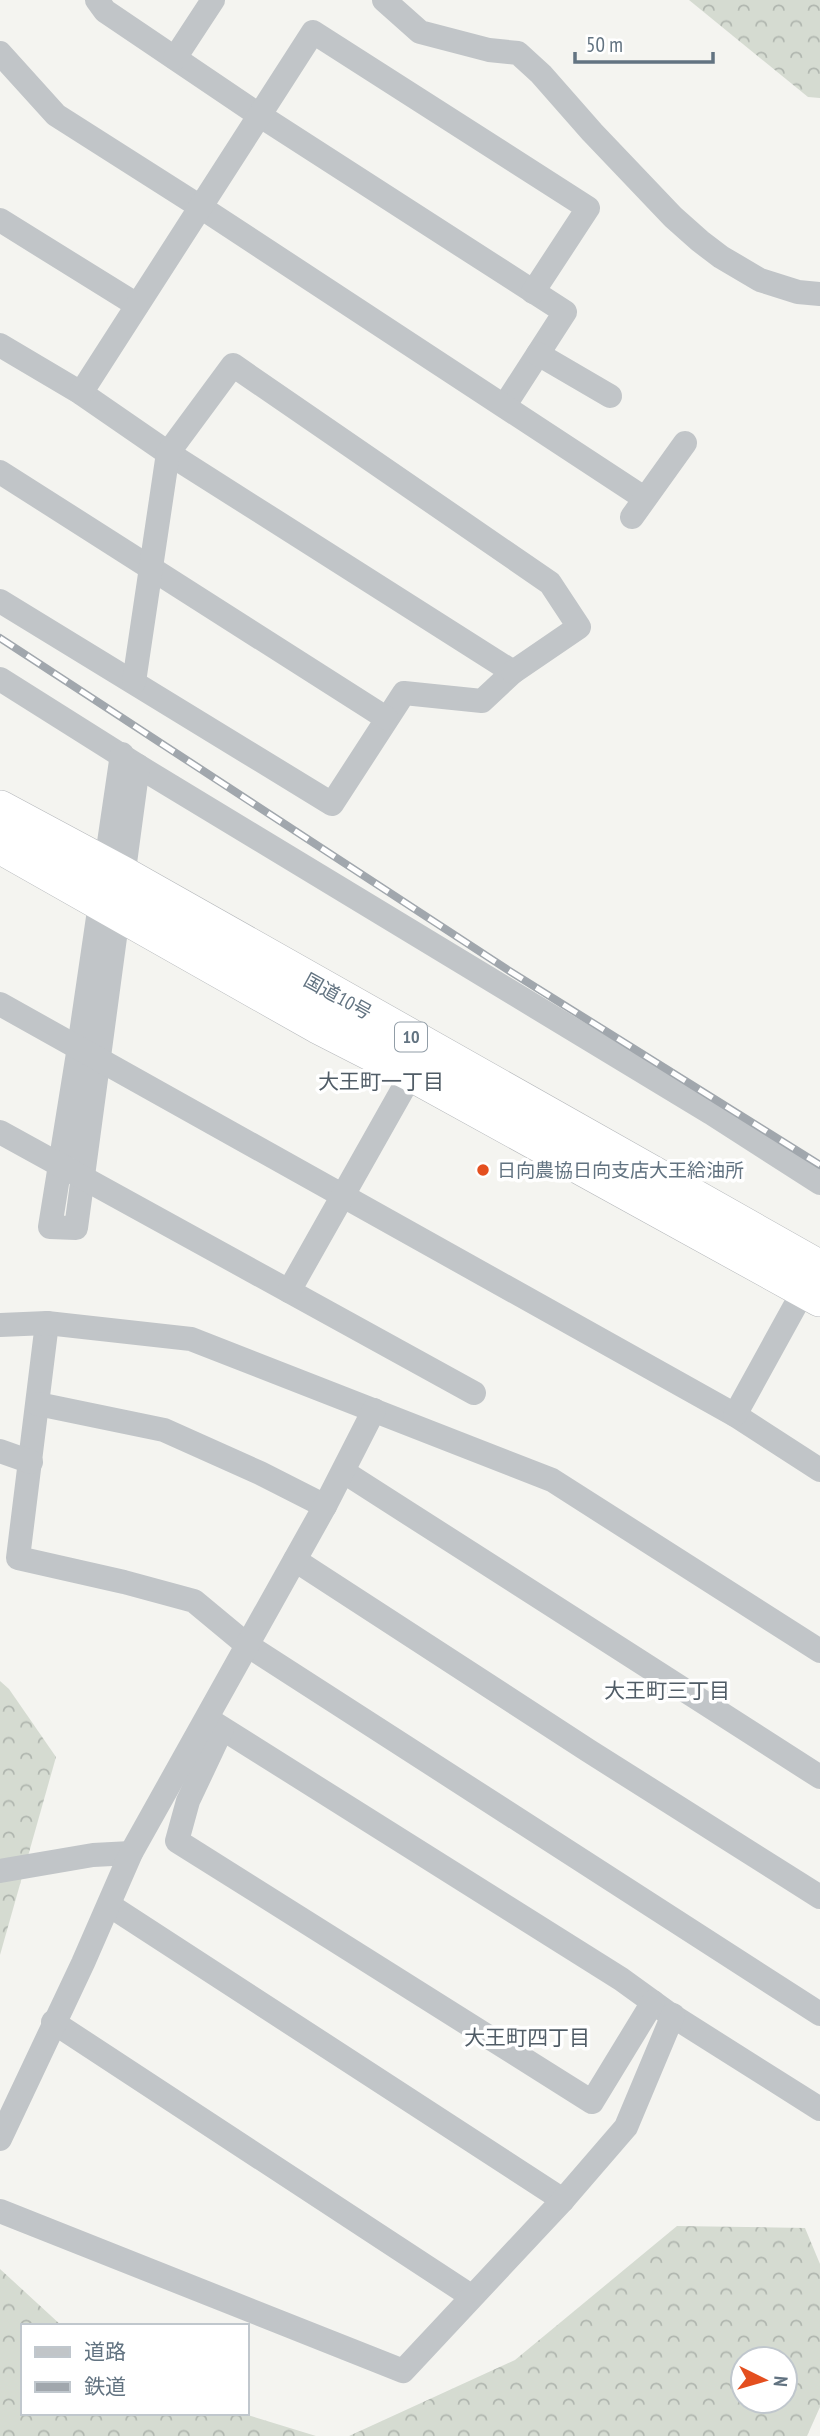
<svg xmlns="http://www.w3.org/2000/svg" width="820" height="2436" font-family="'PT Sans Narrow','Noto Sans JP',sans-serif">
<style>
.forest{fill:url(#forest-crowns);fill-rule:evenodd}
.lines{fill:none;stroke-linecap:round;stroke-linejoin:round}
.highway-casing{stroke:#b4b7ba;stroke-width:38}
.minor{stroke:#c1c5c8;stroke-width:24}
.highway{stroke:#fff;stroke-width:37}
.rail-casing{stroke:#a1a7ad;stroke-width:8}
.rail{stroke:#fff;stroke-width:5;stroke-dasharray:16;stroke-linecap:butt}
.poi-dot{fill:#e44f1f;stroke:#fff;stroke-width:2.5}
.labels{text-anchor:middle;stroke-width:7;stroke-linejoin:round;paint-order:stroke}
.shield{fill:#fff;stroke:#919da7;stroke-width:2}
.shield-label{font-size:18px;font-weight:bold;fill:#627381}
.street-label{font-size:19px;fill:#627381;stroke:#fff}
.poi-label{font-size:19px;fill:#627381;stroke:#fff;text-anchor:start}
.neighbourhood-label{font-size:21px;fill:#505c66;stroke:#fff}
</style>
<defs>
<pattern id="forest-crowns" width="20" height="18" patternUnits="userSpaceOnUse" patternTransform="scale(1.75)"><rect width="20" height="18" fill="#d5dbd1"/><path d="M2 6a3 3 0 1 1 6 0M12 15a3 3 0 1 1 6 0" fill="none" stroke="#b0b6af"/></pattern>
</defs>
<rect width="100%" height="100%" fill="#f4f4f0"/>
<g class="forest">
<path d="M689,0H820V98L808,97Z"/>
<path d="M0,1681L9,1689L56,1757L0,1955Z"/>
<path d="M677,2226L805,2228L820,2264V2407L807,2436H349L515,2360ZM785,2359V2401H743V2359Z"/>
<path d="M0,2269L62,2326H23V2413H241L316,2436H0Z"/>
</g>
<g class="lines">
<defs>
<g id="highway">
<path d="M0,809L123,875L820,1269"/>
<path d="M0,845L318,1025L412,1073L820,1298"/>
</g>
</defs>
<use href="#highway" class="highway-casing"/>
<g class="minor">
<path d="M97,0L105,11L259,115L565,312L505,405"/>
<path d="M384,0L420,32L489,50L518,53L541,74L592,132L673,217L700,241L721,257L760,280L798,292L820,294"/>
<path d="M0,53L56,115L199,206L644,498"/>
<path d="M175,58L213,0"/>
<path d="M0,220L137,305"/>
<path d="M0,345L81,393L168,453L513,672L482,701L404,693L332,804L0,601"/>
<path d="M538,354L610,396"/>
<path d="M81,393L313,32L588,208L533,292"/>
<path d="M0,472L386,718"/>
<path d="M632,517L685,443"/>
<path d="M0,679L138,766L711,1113L820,1183"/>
<path d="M134,682L168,453L233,365L550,583L579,627L513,672"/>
<path d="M122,754L79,1047L50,1227L76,1228L138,766"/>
<path d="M0,1004L735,1415L820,1470"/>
<path d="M0,1132L474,1393"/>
<path d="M289,1291L412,1073"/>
<path d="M47,1323L18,1558L124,1582L194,1601L247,1645L820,2014"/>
<path d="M0,1325L47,1323L191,1339L552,1480L820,1651"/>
<path d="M38,1404L164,1430L260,1473L325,1506"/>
<path d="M735,1415L811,1277"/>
<path d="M0,1451L31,1462"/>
<path d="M344,1472L820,1777"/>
<path d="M295,1560L589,1751L820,1897"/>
<path d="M209,1720L621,1979L668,2013L820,2109"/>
<path d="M222,1729L188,1801L177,1841L592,2102L653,2002"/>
<path d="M0,1871L93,1855L131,1853"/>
<path d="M109,1905L563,2200"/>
<path d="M53,2022L471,2296"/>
<path d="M0,2139L83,1963L131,1853L325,1506L374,1410"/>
<path d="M0,2211L403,2371L563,2200L626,2127L673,2015"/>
</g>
<use href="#highway" class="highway"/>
<defs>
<path id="rail" d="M0,638L508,970L820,1165"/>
</defs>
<use href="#rail" class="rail-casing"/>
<use href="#rail" class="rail"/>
</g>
<circle class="poi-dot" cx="483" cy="1170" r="7"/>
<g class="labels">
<rect class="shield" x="395" y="1022.5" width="32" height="29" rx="5"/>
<g class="shield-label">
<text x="411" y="1043">10</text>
</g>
<g class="street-label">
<text transform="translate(338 996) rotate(29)" y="7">国道10号</text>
</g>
<g class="poi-label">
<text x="497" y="1177">日向農協日向支店大王給油所</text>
</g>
<g class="neighbourhood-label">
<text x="381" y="1089">大王町一丁目</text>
<text x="667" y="1698">大王町三丁目</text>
<text x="527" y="2045">大王町四丁目</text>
</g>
</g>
<rect x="21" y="2324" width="228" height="91" fill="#ffffff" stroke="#c0c7cd" stroke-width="2"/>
<rect x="35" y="2347" width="35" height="10" fill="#c1c5c8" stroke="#c0c7cd" stroke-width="2"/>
<text x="84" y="2359" font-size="21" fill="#627381">道路</text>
<rect x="35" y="2382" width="35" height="10" fill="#a1a7ad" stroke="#c0c7cd" stroke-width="2"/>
<text x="84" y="2394" font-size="21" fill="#627381">鉄道</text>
<g transform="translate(764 2380) rotate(95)"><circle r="33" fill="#ffffff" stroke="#c0c7cd" stroke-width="2"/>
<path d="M0-5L12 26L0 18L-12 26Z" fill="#e44f1f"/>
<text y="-10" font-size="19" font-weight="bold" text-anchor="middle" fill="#627381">N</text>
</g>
<path d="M575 52v10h138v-10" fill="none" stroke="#627381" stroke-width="3.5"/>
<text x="586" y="52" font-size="21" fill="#627381" stroke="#ffffff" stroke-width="5" paint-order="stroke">50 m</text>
</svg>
